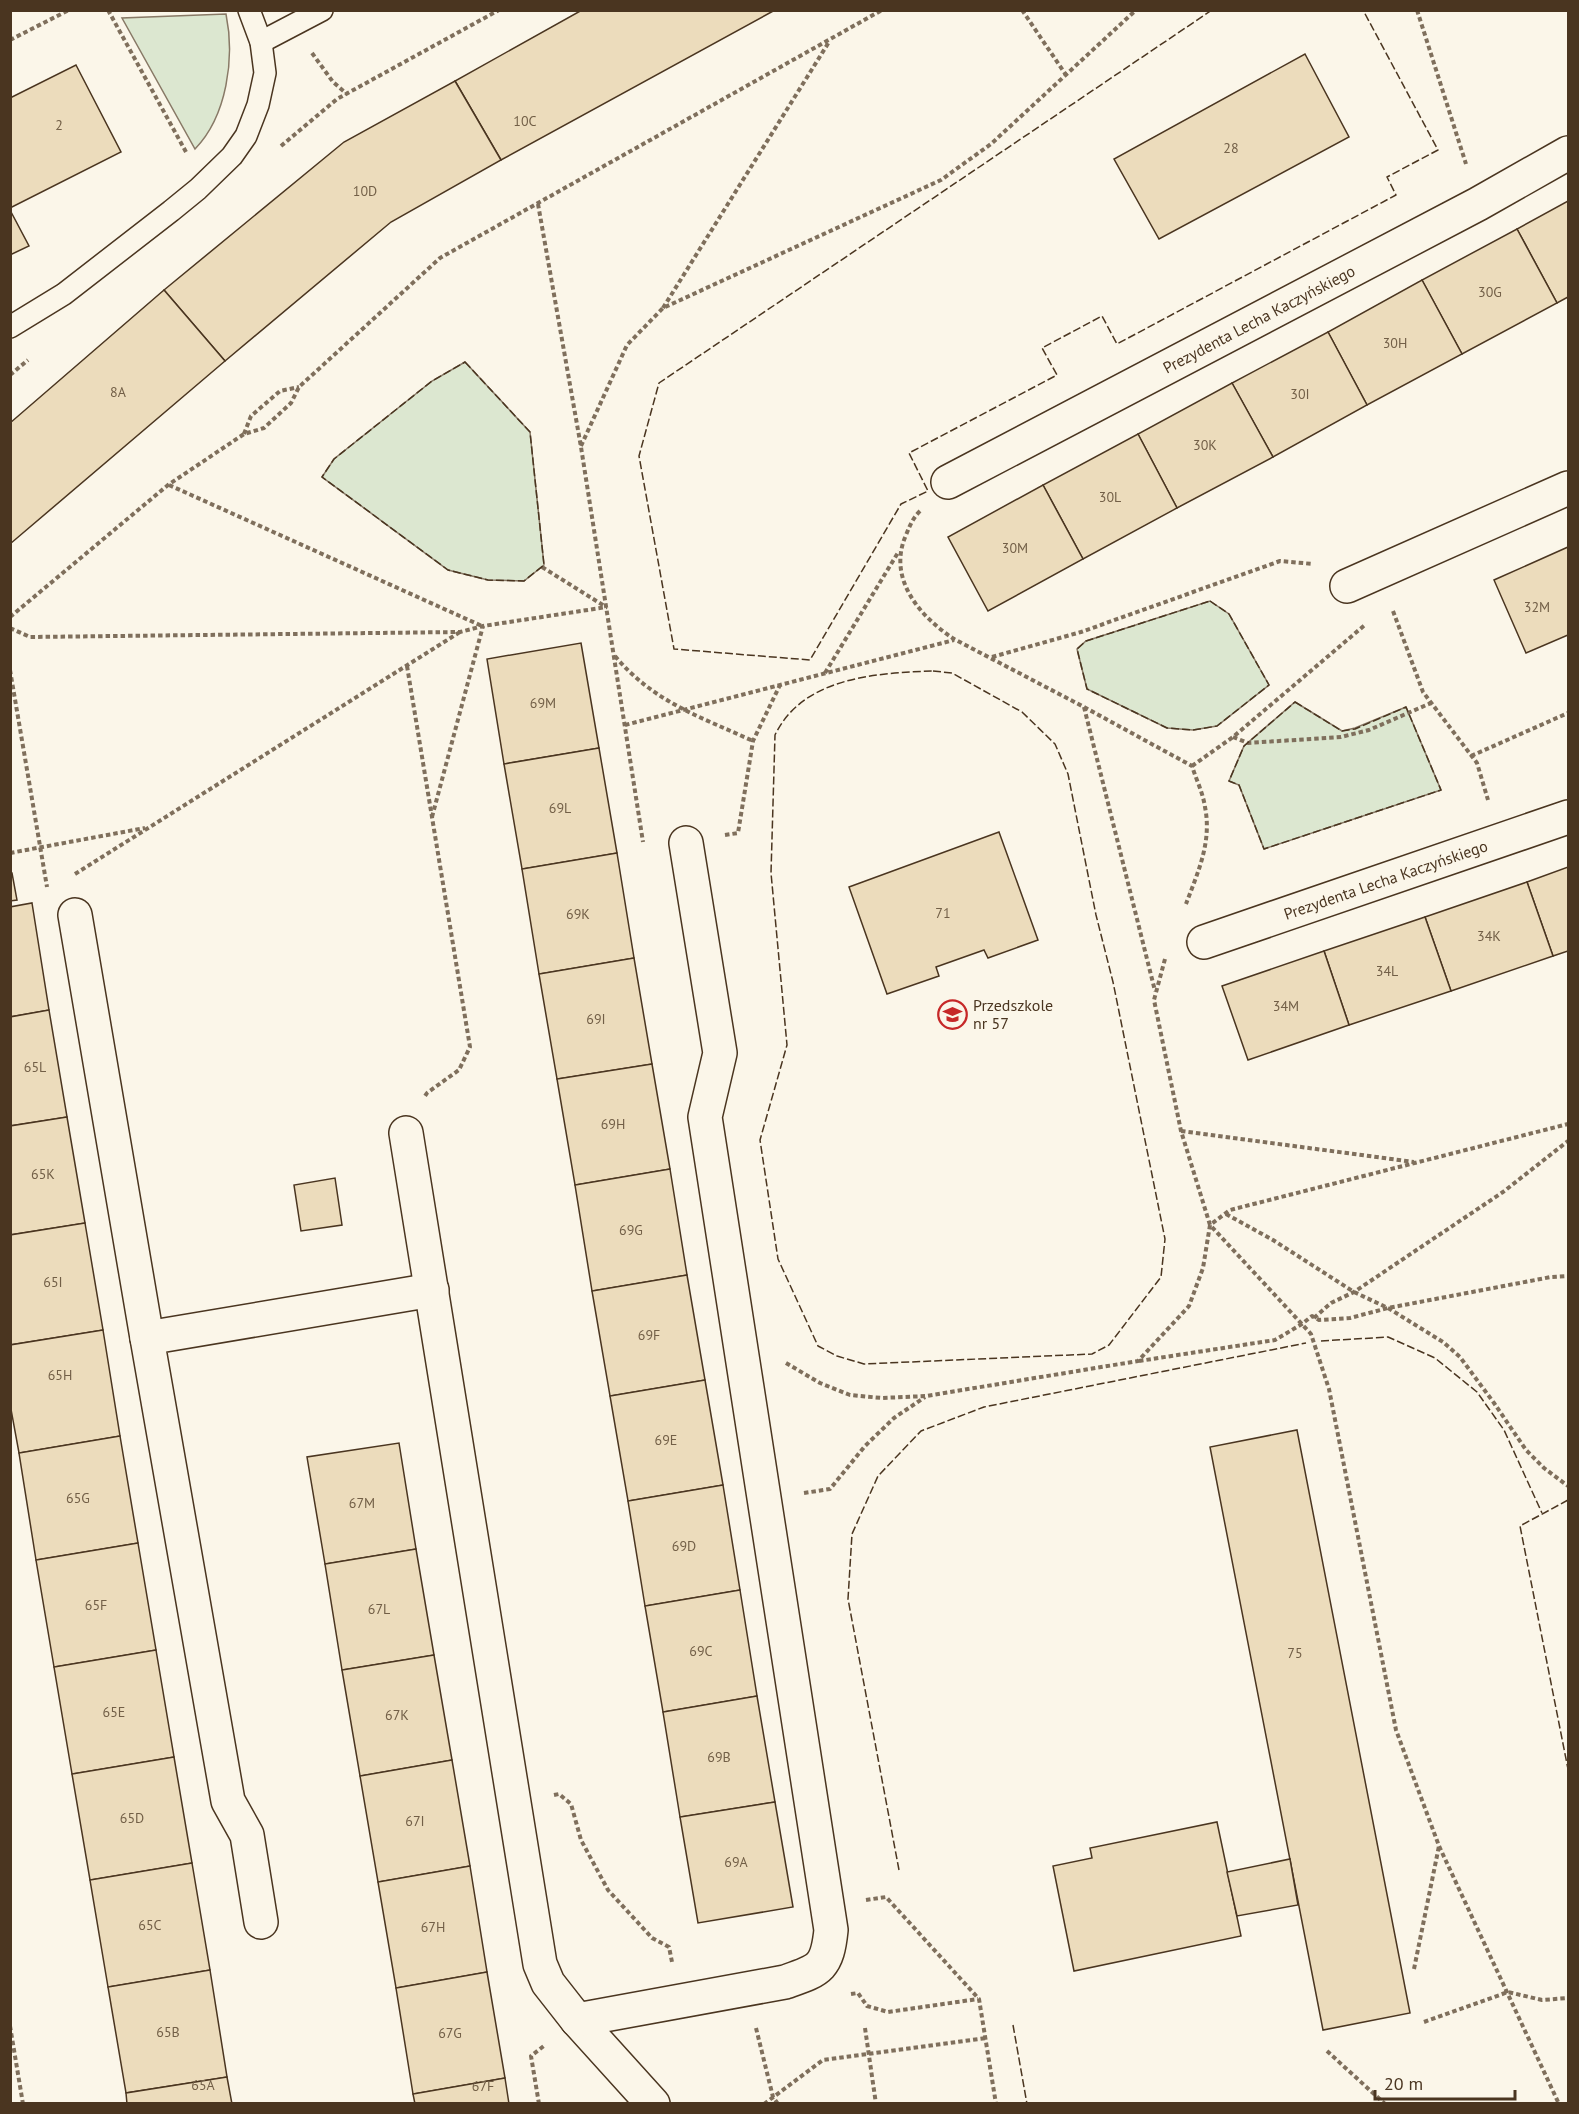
<svg xmlns="http://www.w3.org/2000/svg" width="1579" height="2114" font-family="'PT Sans',sans-serif">
<style>
.green{fill:#dce7d0;stroke:#887966;stroke-width:1.5}
.building{fill:#ecdcbc;stroke:#4a3520;stroke-width:1.5}
.lines{fill:none;stroke-linecap:round;stroke-linejoin:round}
.service-casing{stroke:#4a3520;stroke-width:24}
.minor-casing{stroke:#4a3520;stroke-width:36}
.path{stroke:#7f6f5c;stroke-width:4;stroke-dasharray:4.5 3;stroke-linecap:butt}
.service{stroke:#fbf6e9;stroke-width:21}
.minor{stroke:#fbf6e9;stroke-width:33}
.fence{stroke:#4a3520;stroke-width:1.5;stroke-dasharray:8 3;stroke-linecap:butt}
.labels{text-anchor:middle;stroke-width:4.5;stroke-linejoin:round;paint-order:stroke}
.number-label{font-size:14px;fill:#725f47}
.street-label{font-size:16px;fill:#4a3520;stroke:#fbf6e9}
.poi-label{font-size:16px;fill:#4a3520;stroke:#fbf6e9;text-anchor:start}
</style>
<rect width="100%" height="100%" fill="#fbf6e9"/>
<g class="green">
<path d="M226,14C235,58 227,116 195,149L122,18Z"/>
<path d="M465,362L530,432L544,565L524,581L488,580L448,570L322,477L334,459L432,381Z"/>
<path d="M1210,601L1229,614L1269,685L1217,726L1193,730L1167,728L1087,689L1077,649L1086,641Z"/>
<path d="M1295,702L1342,731L1355,728L1406,707L1441,790L1264,849L1239,785L1229,781L1244,746Z"/>
</g>
<g class="building">
<path d="M582,10H775L501,160L455,81Z"/>
<path d="M1305,54L1349,137L1159,239L1114,159Z"/>
<path d="M76,65L121,152L10,208V98Z"/>
<path d="M455,81L501,160L391,222L225,361L164,290L344,142Z"/>
<path d="M1568,201V297L1557,303L1517,229Z"/>
<path d="M10,210L29,246L10,255Z"/>
<path d="M1517,229L1557,303L1462,354L1422,280Z"/>
<path d="M1422,280L1462,354L1367,405L1328,332Z"/>
<path d="M164,290L225,361L10,544V423Z"/>
<path d="M1328,332L1367,405L1273,457L1232,383Z"/>
<path d="M1232,383L1273,457L1177,508L1138,434Z"/>
<path d="M1138,434L1177,508L1083,559L1043,485Z"/>
<path d="M1043,485L1083,559L988,611L948,537Z"/>
<path d="M1568,547V635L1526,653L1494,580Z"/>
<path d="M581,643L599,748L504,764L487,659Z"/>
<path d="M599,748L617,853L522,869L504,764Z"/>
<path d="M999,832L1038,940L988,958L984,950L936,967L939,976L887,994L849,887Z"/>
<path d="M617,853L634,958L539,974L522,869Z"/>
<path d="M1568,867V951L1553,956L1527,882Z"/>
<path d="M10,873H12L17,900L10,901Z"/>
<path d="M1527,882L1553,956L1451,991L1425,917Z"/>
<path d="M32,903L49,1010L10,1017V907Z"/>
<path d="M1425,917L1451,991L1349,1025L1324,951Z"/>
<path d="M1324,951L1349,1025L1248,1060L1222,986Z"/>
<path d="M634,958L652,1064L557,1079L539,974Z"/>
<path d="M49,1010L67,1117L10,1126V1017Z"/>
<path d="M652,1064L670,1169L575,1185L557,1079Z"/>
<path d="M67,1117L85,1223L10,1235V1126Z"/>
<path d="M670,1169L687,1275L592,1291L575,1185Z"/>
<path d="M335,1178L342,1225L301,1231L294,1185Z"/>
<path d="M85,1223L103,1330L10,1345V1235Z"/>
<path d="M687,1275L705,1380L610,1396L592,1291Z"/>
<path d="M103,1330L120,1436L19,1453L10,1404V1345Z"/>
<path d="M705,1380L723,1485L628,1501L610,1396Z"/>
<path d="M1297,1430L1410,2013L1323,2030L1210,1447Z"/>
<path d="M120,1436L138,1543L36,1560L19,1453Z"/>
<path d="M399,1443L416,1549L325,1564L307,1457Z"/>
<path d="M723,1485L740,1590L645,1606L628,1501Z"/>
<path d="M138,1543L156,1650L54,1667L36,1560Z"/>
<path d="M416,1549L434,1655L342,1670L325,1564Z"/>
<path d="M740,1590L757,1696L663,1712L645,1606Z"/>
<path d="M156,1650L174,1757L72,1774L54,1667Z"/>
<path d="M434,1655L452,1760L360,1776L342,1670Z"/>
<path d="M757,1696L775,1802L680,1817L663,1712Z"/>
<path d="M174,1757L192,1863L90,1880L72,1774Z"/>
<path d="M452,1760L470,1866L378,1882L360,1776Z"/>
<path d="M775,1802L793,1907L698,1923L680,1817Z"/>
<path d="M1217,1822L1241,1936L1074,1971L1053,1866L1092,1858L1090,1848Z"/>
<path d="M1290,1859L1298,1905L1237,1916L1227,1872Z"/>
<path d="M192,1863L210,1970L108,1987L90,1880Z"/>
<path d="M470,1866L487,1972L396,1988L378,1882Z"/>
<path d="M210,1970L227,2077L126,2093L108,1987Z"/>
<path d="M487,1972L505,2078L413,2094L396,1988Z"/>
<path d="M227,2077L232,2104H127L126,2093Z"/>
<path d="M505,2078L509,2104H415L413,2094Z"/>
</g>
<g class="lines">
<defs>
<g id="service">
<path d="M261,42L322,10"/>
<path d="M10,327L64,294L171,211L198,189L232,156L246,136L258,105L265,73L261,42L249,10"/>
</g>
<g id="minor">
<path id="s1" d="M948,482L1478,204L1568,153"/>
<path d="M1347,586L1568,488"/>
<path d="M75,915L147,1338"/>
<path id="s2" d="M1204,942L1568,817"/>
<path d="M406,1133L540,1964L548,1983L577,2020L653,2104"/>
<path d="M261,1922L247,1835L228,1801L147,1338L432,1290"/>
<path d="M577,2020L785,1982C819,1970 827,1969 831,1930L705,1117L720,1053L686,843"/>
</g>
</defs>
<use href="#service" class="service-casing"/>
<use href="#minor" class="minor-casing"/>
<g class="path">
<path d="M108,10L186,152"/>
<path d="M1022,10L1066,75"/>
<path d="M1417,10L1466,164"/>
<path d="M10,40L69,10"/>
<path d="M312,53L333,82L347,94"/>
<path d="M281,146L337,99L499,10"/>
<path d="M538,204L581,447L643,842"/>
<path d="M663,308L829,42"/>
<path d="M10,375L28,360"/>
<path d="M244,434L251,416L280,391L299,387"/>
<path d="M581,446L627,345L663,308L941,180L991,144L1136,10"/>
<path d="M169,485L482,626"/>
<path d="M920,511C913,518 910,525 906,535C887,578 919,616 954,639L1084,707L1192,766C1196,779 1203,793 1205,807C1212,842 1198,872 1186,904"/>
<path d="M542,567L606,607"/>
<path d="M1393,611L1423,692L1477,763L1488,800"/>
<path d="M10,617L168,485L244,434L264,428L291,403L299,387L440,258L882,10"/>
<path d="M10,628L30,637L460,632L483,626L607,607"/>
<path d="M615,656C653,702 701,717 753,741"/>
<path d="M992,657L1081,632L1280,561L1313,564"/>
<path d="M407,666L470,1047L459,1070L427,1093L425,1096"/>
<path d="M10,670L47,887"/>
<path d="M825,673L899,551"/>
<path d="M1084,707L1155,991"/>
<path d="M625,725L954,640"/>
<path d="M1233,737L1248,743L1341,737L1369,730L1431,703"/>
<path d="M1471,756L1568,713"/>
<path d="M1192,766L1233,737L1366,624"/>
<path d="M432,817L483,626"/>
<path d="M725,835L738,833L753,741L780,685"/>
<path d="M10,853L145,828"/>
<path d="M75,874L460,632"/>
<path d="M1165,959L1154,1000L1181,1131L1210,1225L1311,1334L1329,1389L1396,1730L1439,1846L1559,2104"/>
<path d="M1181,1131L1414,1162"/>
<path d="M1226,1214L1273,1240L1354,1292L1388,1308L1443,1342L1460,1357L1494,1403L1526,1450L1544,1468L1568,1486"/>
<path d="M1314,1318L1331,1303L1354,1292L1503,1192L1568,1141"/>
<path d="M1139,1361L1275,1340L1302,1324L1312,1316L1319,1320L1350,1318L1388,1308L1551,1277L1568,1276"/>
<path d="M786,1363L820,1383L850,1395L882,1398L926,1396L1138,1361L1189,1306L1203,1268L1210,1225L1230,1210L1568,1124"/>
<path d="M804,1493L830,1489L865,1446L894,1418L925,1397"/>
<path d="M554,1795L559,1794L571,1804L581,1840L608,1890L652,1938L669,1947L672,1962"/>
<path d="M866,1900L886,1897L979,1999L996,2104"/>
<path d="M1414,1969L1439,1846"/>
<path d="M851,1994L858,1993L867,2006L888,2012L978,1999"/>
<path d="M1424,2022L1508,1992L1542,2000L1568,1998"/>
<path d="M10,2026L23,2104"/>
<path d="M756,2028L773,2097L778,2104"/>
<path d="M865,2028L876,2104"/>
<path d="M1327,2051L1385,2104"/>
<path d="M539,2104L531,2056L545,2045"/>
<path d="M764,2104L823,2060L986,2038"/>
</g>
<use href="#service" class="service"/>
<use href="#minor" class="minor"/>
<g class="fence">
<path d="M1212,10L659,383L639,456L674,649L810,660L901,504L928,491L909,453L1057,375L1042,348L1102,316L1117,344L1396,195L1387,177L1438,150L1363,10"/>
<path d="M465,362L530,432L544,565L524,581L488,580L448,570L322,477L334,459L432,381Z"/>
<path d="M1210,601L1229,614L1269,685L1217,726L1193,730L1167,728L1087,689L1077,649L1086,641Z"/>
<path d="M933,671L952,673L1022,712L1055,744L1068,774L1096,915L1113,982L1165,1239L1161,1277L1109,1345L1092,1354L864,1364L837,1356L818,1346L778,1259L760,1140L787,1045L771,873L775,735C803,677 876,673 933,671Z"/>
<path d="M1295,702L1342,731L1355,729L1406,707L1441,790L1264,849L1239,785L1229,781L1244,746Z"/>
<path d="M1321,1341L1388,1337L1435,1358L1477,1392L1504,1430L1542,1513"/>
<path d="M1568,1500L1520,1526L1568,1769"/>
<path d="M899,1870L848,1599L852,1534L878,1476L921,1431L984,1407L1306,1343"/>
<path d="M1013,2025L1027,2104"/>
</g>
</g>
<defs>
<symbol id="school-ring" viewBox="-11 -11 22 22"><circle r="9.5" fill="#fbf6e9" stroke="#c62828" stroke-width="1.5"/><path d="M0-5L7-2L0 1L-7-2ZM-4 1L0 2.5L4 1V4Q0 6-4 4Z" fill="#c62828"/></symbol>
</defs>
<g fill-rule="evenodd">
<use href="#school-ring" x="936" y="998" width="33" height="33"/>
</g>
<g class="labels">
<g class="number-label">
<text x="525" y="126">10C</text>
<text x="59" y="130">2</text>
<text x="1231" y="153">28</text>
<text x="365" y="196">10D</text>
<text x="1490" y="297">30G</text>
<text x="1395" y="348">30H</text>
<text x="118" y="397">8A</text>
<text x="1300" y="399">30I</text>
<text x="1205" y="450">30K</text>
<text x="1110" y="502">30L</text>
<text x="1015" y="553">30M</text>
<text x="1537" y="612">32M</text>
<text x="543" y="708">69M</text>
<text x="560" y="813">69L</text>
<text x="943" y="918">71</text>
<text x="578" y="919">69K</text>
<text x="1489" y="941">34K</text>
<text x="1387" y="976">34L</text>
<text x="1286" y="1011">34M</text>
<text x="596" y="1024">69I</text>
<text x="35" y="1072">65L</text>
<text x="613" y="1129">69H</text>
<text x="43" y="1179">65K</text>
<text x="631" y="1235">69G</text>
<text x="53" y="1287">65I</text>
<text x="649" y="1340">69F</text>
<text x="60" y="1380">65H</text>
<text x="666" y="1445">69E</text>
<text x="78" y="1503">65G</text>
<text x="362" y="1508">67M</text>
<text x="684" y="1551">69D</text>
<text x="96" y="1610">65F</text>
<text x="379" y="1614">67L</text>
<text x="701" y="1656">69C</text>
<text x="1295" y="1658">75</text>
<text x="114" y="1717">65E</text>
<text x="397" y="1720">67K</text>
<text x="719" y="1762">69B</text>
<text x="132" y="1823">65D</text>
<text x="415" y="1826">67I</text>
<text x="736" y="1867">69A</text>
<text x="150" y="1930">65C</text>
<text x="433" y="1932">67H</text>
<text x="168" y="2037">65B</text>
<text x="450" y="2038">67G</text>
<text x="203" y="2090">65A</text>
<text x="483" y="2091">67F</text>
</g>
<g class="street-label">
<text dy="6" stroke="none"><textPath href="#s1" startOffset="351">Prezydenta Lecha Kaczyńskiego</textPath></text>
<text dy="6" stroke="none"><textPath href="#s2" startOffset="192">Prezydenta Lecha Kaczyńskiego</textPath></text>
</g>
<g class="poi-label">
<text x="973" y="1011">Przedszkole<tspan x="973" dy="18">nr 57</tspan></text>
</g>
</g>
<rect width="1579" height="2114" fill="none" stroke="#4a3520" stroke-width="24"/>
<path d="M1375 2090v9h140v-9" fill="none" stroke="#4a3520" stroke-width="3"/>
<text x="1384" y="2090" font-size="18" fill="#4a3520" stroke="#fbf6e9" stroke-width="4.5" paint-order="stroke">20 m</text>
</svg>
